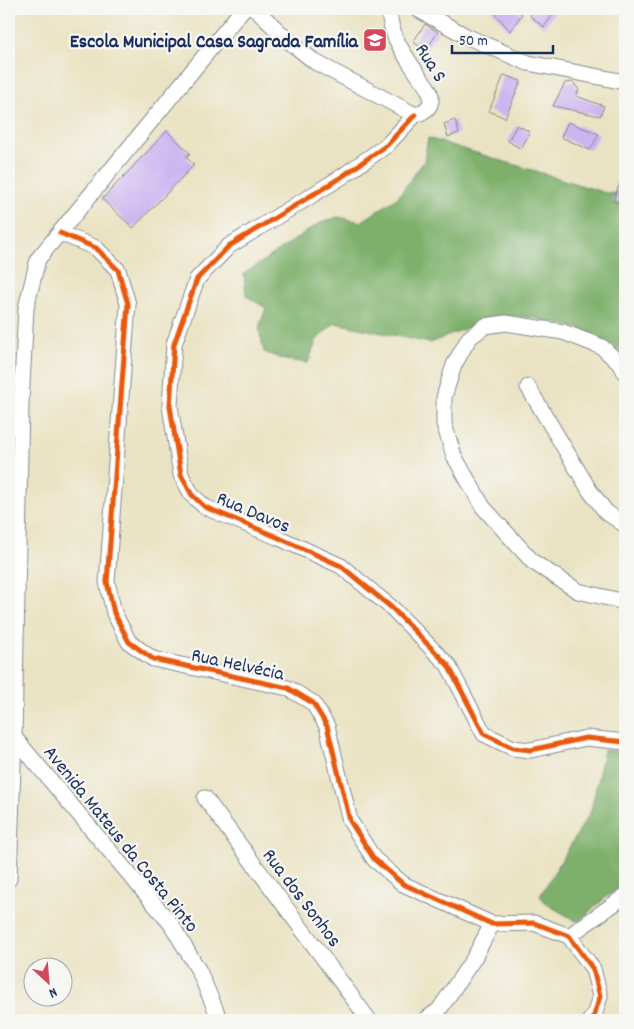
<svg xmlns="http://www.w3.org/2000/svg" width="634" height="1029" font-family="Dekko,sans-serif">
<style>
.forest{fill:#7eb06c;stroke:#4c7065}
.building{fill:#ccb4f0}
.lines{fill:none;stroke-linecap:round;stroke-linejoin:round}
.minor-casing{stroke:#828990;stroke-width:17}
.minor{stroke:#fff;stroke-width:15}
.cycleway-casing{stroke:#f6f6f2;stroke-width:8}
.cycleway{stroke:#e8590c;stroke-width:5}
.labels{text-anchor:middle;stroke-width:4.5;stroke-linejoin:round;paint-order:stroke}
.poi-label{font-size:20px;font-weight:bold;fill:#1b2f5e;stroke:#f6f6f2;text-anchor:end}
.street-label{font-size:20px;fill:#1b2f5e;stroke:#f6f6f2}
</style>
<rect width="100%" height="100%" fill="#f6f6f2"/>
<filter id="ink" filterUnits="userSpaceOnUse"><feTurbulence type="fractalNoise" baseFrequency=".02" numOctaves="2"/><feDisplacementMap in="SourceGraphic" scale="10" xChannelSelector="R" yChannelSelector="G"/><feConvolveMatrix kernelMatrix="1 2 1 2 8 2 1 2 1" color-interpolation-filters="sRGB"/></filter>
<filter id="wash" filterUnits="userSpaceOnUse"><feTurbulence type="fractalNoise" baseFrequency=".0096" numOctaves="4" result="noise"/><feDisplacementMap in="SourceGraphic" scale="20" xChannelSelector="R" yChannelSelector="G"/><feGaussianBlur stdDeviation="1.12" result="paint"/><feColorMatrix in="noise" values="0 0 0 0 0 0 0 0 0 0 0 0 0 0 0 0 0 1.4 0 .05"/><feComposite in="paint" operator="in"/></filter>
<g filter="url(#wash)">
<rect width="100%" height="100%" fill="#eae3c3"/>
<g class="forest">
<path d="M428,138L606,193L625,194V359L614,346L581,329L533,318L499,315L430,343L335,323L317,339L308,363L285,360L264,352L259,328L266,308L246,296L244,274L318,224L338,217L361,222L397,198L424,161Z"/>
<path d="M604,750L625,752V884L606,897L578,922L548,905L540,896L591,811Z"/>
</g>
<g id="blocks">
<g class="building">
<path d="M491,9H515L522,14L510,31Z"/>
<path d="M535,9H557L544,27L530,16Z"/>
<path d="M425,24L438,32L426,50L413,42Z"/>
<path d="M504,75L521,81L505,118L489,111Z"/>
<path d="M573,82L579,90L576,96L604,106L600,116L553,106L565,83Z"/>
<path d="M455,120L459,133L448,137L444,124Z"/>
<path d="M568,122L599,134L590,150L561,137Z"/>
<path d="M517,125L530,132L521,149L508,141Z"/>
<path d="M167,131L190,153L186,157L194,165L133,228L102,199Z"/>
<path d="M624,172H625V205L613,201Z"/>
</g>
</g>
</g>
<g filter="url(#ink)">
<use href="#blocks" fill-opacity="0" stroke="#828990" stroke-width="1"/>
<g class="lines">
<defs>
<g id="minor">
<path d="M255,9L290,42L315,62L415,115C422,113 430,109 431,100C432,92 426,85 421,79C408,60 387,33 390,9"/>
<path d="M417,9L468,37L528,63L625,82"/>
<path d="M415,115L387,145L340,178L229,246L197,279L174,344L170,406L181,475L192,495L205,507L277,537L341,566L392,608L448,665L484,734L513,748L531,750L586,738L625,742"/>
<path d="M60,233L96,248L118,270L128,304L107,582L114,613L129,642L153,659L288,688L313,703L327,726L350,821L374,859L403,884L492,924L534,923L569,936L593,969L600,996L594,1016L590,1020"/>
<path d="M625,373L622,366L602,347L563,332L506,323L485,326L469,338L454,365L444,397V424L454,456L483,507L533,562L578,591L625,602"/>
<path d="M528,387L590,491L606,512L625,525"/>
<path d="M14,737L171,924L199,971L220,1020"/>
<path d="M205,798L369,1020"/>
<path d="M9,879L14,737L21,404L26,308L38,259L243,9"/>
<path d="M569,936L625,896"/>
<path d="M425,1020L439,1010L474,958L492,924"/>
</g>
</defs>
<use href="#minor" class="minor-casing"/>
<use href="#minor" class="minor"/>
<defs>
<g id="cycleway">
<path d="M415,115L387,145L340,178L229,246L197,279L174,344L170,406L181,475L192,495L205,507L277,537L341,566L392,608L448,665L484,734L513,748L531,750L586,738L625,742"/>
<path d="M60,233L96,248L118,270L128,304L107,582L114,613L129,642L153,659L288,688L313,703L327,726L350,821L374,859L403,884L492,924L534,923L569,936L593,969L600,996L594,1016L590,1020"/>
</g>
</defs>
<use href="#cycleway" class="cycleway-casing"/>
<use href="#cycleway" class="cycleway"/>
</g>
</g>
<defs>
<symbol id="school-square" viewBox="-11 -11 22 22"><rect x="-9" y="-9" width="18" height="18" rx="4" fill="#d1495b" stroke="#f6f6f2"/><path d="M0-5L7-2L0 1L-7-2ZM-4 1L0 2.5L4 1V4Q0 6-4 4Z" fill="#fff"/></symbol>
</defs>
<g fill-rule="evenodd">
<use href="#school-square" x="361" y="26" width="28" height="28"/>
</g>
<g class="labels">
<g class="poi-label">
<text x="358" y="47">Escola Municipal Casa Sagrada Família</text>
</g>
<g class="street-label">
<text transform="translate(432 62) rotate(58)" y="7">Rua S</text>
<text transform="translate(254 511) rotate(23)" y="7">Rua Davos</text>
<text transform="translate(238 663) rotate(12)" y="7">Rua Helvécia</text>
<text transform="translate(122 838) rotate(51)" y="7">Avenida Mateus da Costa Pinto</text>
<text transform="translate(303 897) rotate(53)" y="7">Rua dos Sonhos</text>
</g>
</g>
<rect width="634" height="1029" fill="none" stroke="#f6f6f2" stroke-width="30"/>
<g transform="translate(48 982) rotate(154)"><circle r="24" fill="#f6f6f2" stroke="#9ea6b7"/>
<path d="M0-4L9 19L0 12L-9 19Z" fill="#d1495b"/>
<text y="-8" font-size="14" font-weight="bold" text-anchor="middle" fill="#1b2f5e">N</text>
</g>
<path d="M452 45v8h101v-8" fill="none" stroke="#1b2f5e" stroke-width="2.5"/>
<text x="459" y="45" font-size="15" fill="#1b2f5e" stroke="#f6f6f2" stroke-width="4" paint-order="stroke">50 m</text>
</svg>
